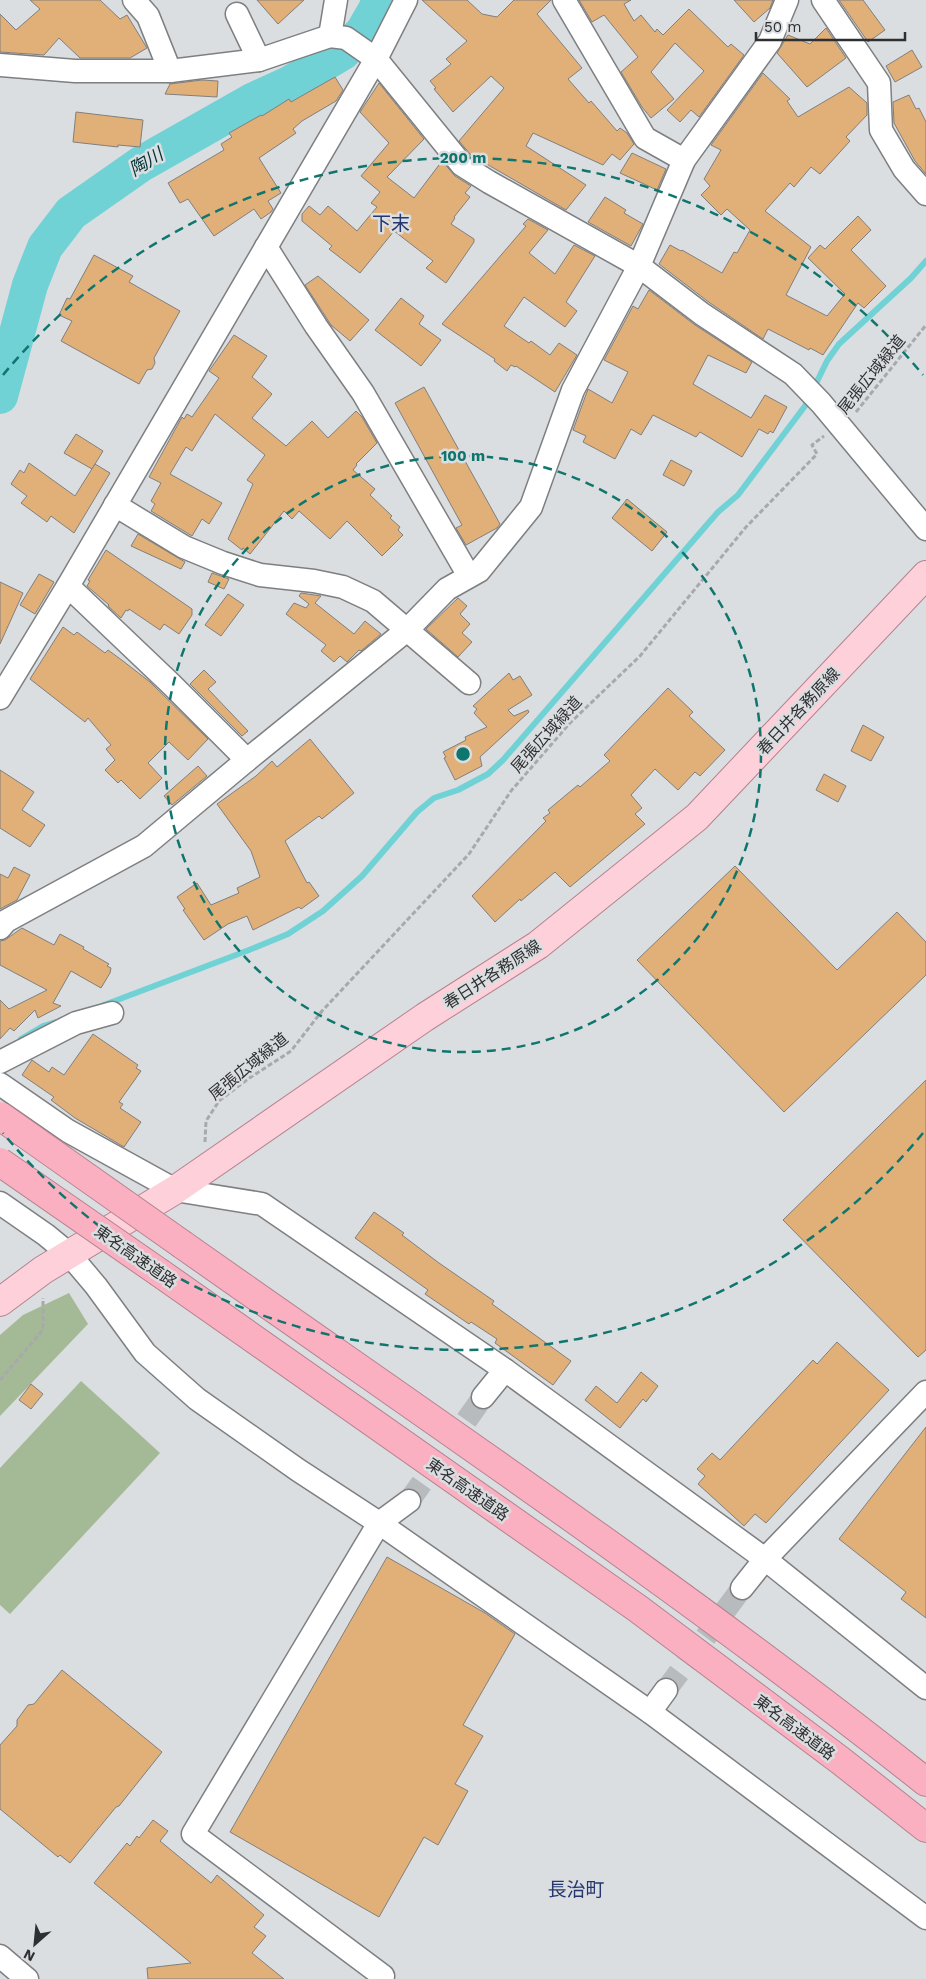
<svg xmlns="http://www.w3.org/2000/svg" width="926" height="1979" font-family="'Work Sans','Noto Sans JP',sans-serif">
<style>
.green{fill:#a4ba96}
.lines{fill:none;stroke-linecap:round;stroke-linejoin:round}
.stream{stroke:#71d2d5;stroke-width:6}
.river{stroke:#71d2d5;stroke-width:36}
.building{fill:#e1af78;stroke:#817f7d}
.minor-tunnel{stroke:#b8bbbe;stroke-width:22;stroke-dasharray:22 11;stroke-linecap:butt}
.minor-casing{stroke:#7d7f81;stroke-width:25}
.major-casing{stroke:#b3838f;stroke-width:30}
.highway-casing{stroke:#b3838f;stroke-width:30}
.path{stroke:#a7a9ab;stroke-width:3;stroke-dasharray:5 2.5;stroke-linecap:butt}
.minor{stroke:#fff;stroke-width:22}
.major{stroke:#fdd0da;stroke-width:28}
.highway{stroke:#fbb0c2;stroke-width:28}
.highway-bridge-casing{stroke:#b3838f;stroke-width:30;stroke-linecap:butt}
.highway-bridge{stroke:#fbb0c2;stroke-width:28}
.ring{fill:none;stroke:#0f766e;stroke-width:2.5;stroke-dasharray:9 6}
.labels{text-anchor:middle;stroke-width:5;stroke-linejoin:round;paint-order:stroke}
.street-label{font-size:16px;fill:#2e2f30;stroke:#dbdee1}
.water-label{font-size:18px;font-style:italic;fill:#013234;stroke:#dbdee1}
.quarter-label{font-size:19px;fill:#25376f;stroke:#dbdee1}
.centre{fill:#0f766e;stroke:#dbdee1;stroke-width:2.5}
.ring-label{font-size:15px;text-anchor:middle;font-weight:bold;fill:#0f766e;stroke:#dbdee1;stroke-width:5;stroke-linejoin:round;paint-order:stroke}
</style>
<rect width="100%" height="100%" fill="#dbdee1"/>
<g class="green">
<path d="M69,1293L88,1324L0,1416V1335L23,1315Z"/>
<path d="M81,1381L160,1453L10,1614L0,1605V1468Z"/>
</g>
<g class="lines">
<g class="stream">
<path d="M104,1005L249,950L288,934L323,911L362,876L417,812L434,798L458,790L488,774L503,760L718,512L738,495L805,406L827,361L839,344L911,278L926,261"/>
<path d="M21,1039L43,1026L56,1022"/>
</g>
<path class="river" d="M0,396L30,285L45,247L71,213L141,164L254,100L291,83L343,52L363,32L378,6V0"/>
</g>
<g class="building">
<path d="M30,0H100L120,19L127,15L147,48L130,58H80L59,38L44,55L0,52V14L16,30L40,9Z"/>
<path d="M257,0H304L278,24Z"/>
<path d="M422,0H467L482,14L497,17L514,0H551L537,14L582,68L568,79L589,103L591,101L617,131L620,128L627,133L634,144L620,160L612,154L603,165L533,133L526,146L586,185L566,210L471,155L459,141L504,88L491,76L453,112L434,89L436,88L430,81L451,64L446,59L467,41Z"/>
<path d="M579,0H631L624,4L634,21L641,15L655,32L657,29L663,35L689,9L728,47L731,44L744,55L699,117L691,110L680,122L667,110L704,71L675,43L651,72L674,99L651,118L642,107L621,72L638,57L604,15L592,22Z"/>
<path d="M734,0H773L770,8L754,22Z"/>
<path d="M839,0H863L885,30L868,42Z"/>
<path d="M826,28L846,58L807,87L777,53L788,35L810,44Z"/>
<path d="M912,50L922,67L895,82L886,66Z"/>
<path d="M763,73L790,99L787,101L798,117L849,87L867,103V115L846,137L850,141L820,174L811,167L794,187L790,183L765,211L811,247L786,295L827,316L845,294L808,258L820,245L825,249L858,216L871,230L851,250L886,286L864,308L858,303L823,355L810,348L809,350L768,329L763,339L710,303L659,264L670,245L681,251L682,250L722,273L734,252L737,253L750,230L727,209L721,215L701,195L710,186L704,179L721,150L711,145Z"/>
<path d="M335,77L343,90L336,101L302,121L293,129L296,133L259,158L281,193L268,201L273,209L271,212L261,219L254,209L214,236L188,199L180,203L168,183L224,150L221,144L232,137L229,133L261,115L262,116L289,99L291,102Z"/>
<path d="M202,80L218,81L217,97L165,94L170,84Z"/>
<path d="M379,83L424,139L387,177L414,198L442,161L455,176L471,186L465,193L470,197L454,217L455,218L451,224L474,239V242L446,283L426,268L433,261L394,231L360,273L329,249L332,246L302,221V214L309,206L320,215L328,206L357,231L377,207L371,203L380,192L361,176L389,143L360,112Z"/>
<path d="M909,95L916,109L919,108L926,122V174L915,161L894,123L893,102Z"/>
<path d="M76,112L143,120L140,147L118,145V147L73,142Z"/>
<path d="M632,153L666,169L657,190L620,173Z"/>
<path d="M605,197L626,210L624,213L643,224L631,246L588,222Z"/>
<path d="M528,219L548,230L529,253L555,274L574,245L595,256L566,302L577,311L565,327L524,297L504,326L529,343L531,341L550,355L559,343L577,355L555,392L516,366L515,367L511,365L507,371L494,361L495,359L442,324L526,226L523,224Z"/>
<path d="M94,255L133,276L129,282L180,311L154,358L155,363L152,369L147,370L139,384L61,341L72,321L59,315L67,298L70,299Z"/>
<path d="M318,276L369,320L350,341L331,325L305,285Z"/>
<path d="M649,290L695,325L752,362L746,373L708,355L693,384L751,418L765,395L787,407L773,433L770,431L768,434L759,429L742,457L700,432L696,437L653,415L641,435L631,429L615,459L583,442L586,436L573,430L588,389L612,403L628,372L604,360L633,306L638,309Z"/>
<path d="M401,298L424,316L419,324L441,340L421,366L375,330Z"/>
<path d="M234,335L267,356L252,377L272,394L252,418L286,446L312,421L328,438L356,411L362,417L377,443L356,464L357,465L353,470L375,489L370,495L392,516L390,518L400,527L398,530L403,535L382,556L347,521L330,539L299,511L292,519L284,511L250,554L243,548L242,550L228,539L253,484L247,480L265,455L215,414L192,451L186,447L170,474L222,503L209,524L202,519L192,536L151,511L155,504L151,501L161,483L149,477L182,417L184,419L187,414L192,417L219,378L209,371Z"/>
<path d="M424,387L500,524L497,528L466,545L456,528L462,525L395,403Z"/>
<path d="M76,434L103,451L92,469L64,453Z"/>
<path d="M671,460L692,471L684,486L663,475Z"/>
<path d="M29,463L75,496L95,464L110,473L74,533L51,516L47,522L21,503L27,496L11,484L20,470L24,473Z"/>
<path d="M627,499L667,532L652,551L612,518Z"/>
<path d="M138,534L185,562L181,569L131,546Z"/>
<path d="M106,550L192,609V615L179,634L164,624L160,630L129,609L128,611L126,610L121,618L108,606L109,605L87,586L90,581L88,580Z"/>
<path d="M212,573L229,579L224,589L208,582Z"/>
<path d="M39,574L54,582L35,614L20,605Z"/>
<path d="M0,582L23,593L0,644Z"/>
<path d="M301,593L321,596L315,603L354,634L365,621L381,634L361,651L359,650L347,662L340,656L334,662L321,651L326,645L286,614L294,603L306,608L309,604L299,596Z"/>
<path d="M228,594L244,605L221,636L205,625Z"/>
<path d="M458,598L467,606L460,614L470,624L462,633L472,642L458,657L426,629Z"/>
<path d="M63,627L74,635L77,632L105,653L108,650L123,661L150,682L208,739L188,760L169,742L148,763L162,778L140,799L121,780L118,783L105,770L115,760L106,749L111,745L88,718L85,722L30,679Z"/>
<path d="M204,670L216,682L208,689L248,731L242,736L190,684Z"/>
<path d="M509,673L513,680L520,676L532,695L508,710L514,716L528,710L529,712L480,757L482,766L455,780L444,758L446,757L443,752L466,740L465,737L487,727L474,713L477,709L473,706Z"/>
<path d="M668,688L693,712L689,716L725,750L700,776L695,772L678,790L655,769L631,795L642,808L635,814L645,824L570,887L555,872L521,901L520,899L495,922L472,896L546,821L543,818L550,813L548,810L578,785L580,787L610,761L604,755Z"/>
<path d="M863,725L884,737L871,761L851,751Z"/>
<path d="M310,739L354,793L322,819L319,816L285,841L307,883L309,882L319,896L301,909L299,907L253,930L247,916L228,924L204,940L183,910L185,909L177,897L197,883L211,905L239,893L237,888L260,877L251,851L217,804L256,776L272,761L277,767Z"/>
<path d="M198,766L207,776L172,805L164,796Z"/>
<path d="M0,770L34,792L22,810L45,825L30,847L0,828Z"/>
<path d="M824,774L846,786L838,802L816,790Z"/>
<path d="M735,866L837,970L897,912L926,942V975L784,1112L637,960Z"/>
<path d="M14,867L30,875L17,900L0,909V874L8,878Z"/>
<path d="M22,928L54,945L60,934L84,947L83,949L109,964L107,966L111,968L110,973L101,988L71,971L53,1003L61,1006L38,1018L35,1010L14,1031L10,1028L0,1039V1000L9,1009L47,990L0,965V941L5,940Z"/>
<path d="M93,1034L138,1065L136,1068L141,1071L119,1102L123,1104L120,1108L141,1122L124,1147L75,1118L51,1100L54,1097L22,1075L32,1060L49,1072L52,1067L64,1075Z"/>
<path d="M926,1080V1350L918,1357L783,1220Z"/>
<path d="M374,1212L404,1233L402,1235L439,1263L494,1301L492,1304L571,1361L553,1385L495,1343L497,1339L471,1322L469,1324L425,1294L428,1290L355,1238Z"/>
<path d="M837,1342L889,1390L766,1523L755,1514L744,1526L698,1484L705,1476L697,1469L712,1453L720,1460L813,1360L817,1364Z"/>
<path d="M641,1372L658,1386L646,1402L643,1399L620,1428L585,1400L596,1386L617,1403Z"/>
<path d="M31,1384L43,1394L31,1409L19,1400Z"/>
<path d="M926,1427V1618L901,1599L906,1592L839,1539Z"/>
<path d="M387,1557L485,1613L515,1634L463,1725L483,1736L455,1784L468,1791L438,1845L424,1837L379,1917L230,1832Z"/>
<path d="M62,1670L162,1752L119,1806L116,1807L70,1863L60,1855L58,1857L0,1809V1745L17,1726V1720L28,1705L34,1704Z"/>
<path d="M153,1820L168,1831L160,1841L211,1883L217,1875L264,1915L254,1927L266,1936L252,1953L284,1979H148L147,1968L191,1963L94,1883L127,1843L130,1846L137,1836L139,1838Z"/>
</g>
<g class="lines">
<g class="minor-tunnel">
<path d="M409,1501L483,1397"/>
<path d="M666,1690L742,1588"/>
</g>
<defs>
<g id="minor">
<path d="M134,0L148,16L170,71"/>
<path d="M564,0L645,138L684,160"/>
<path d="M823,0L879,83L881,130L904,169L926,194"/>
<path d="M237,14L259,60"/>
<path d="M330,36L336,0"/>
<path d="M0,65L75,71H170L259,60L330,36L346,38L376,59L462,165L489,182L639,266L702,314L793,374L821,403L926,529"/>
<path d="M266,247L316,326L363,393L469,576"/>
<path d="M115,505L184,547L223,563L260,575L314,581L343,587L373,601L469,683"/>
<path d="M68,586L172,685L247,760"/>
<path d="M0,698L68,586L376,59L406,0"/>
<path d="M0,928L6,921L144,846L247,760L407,630L447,589L479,571L531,507L573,390L639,266L684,160L770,41L787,0"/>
<path d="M0,1062L76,1023L112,1013"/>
<path d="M0,1084L68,1131L175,1190L262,1204L505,1370L765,1559L926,1688"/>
<path d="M0,1203L46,1235L69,1254L96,1286L145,1353L197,1399L298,1470L379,1523L650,1712L926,1918"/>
<path d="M483,1397L505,1370"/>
<path d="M742,1588L765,1559L926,1392"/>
<path d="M650,1712L666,1690"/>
<path d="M0,1956L27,1979"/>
<path d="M381,1979L383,1976L193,1834L379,1523L409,1501"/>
</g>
<path id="major" d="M0,1302L43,1270L175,1190L425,1017L538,945L697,817L926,575"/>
<g id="highway">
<path d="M183,1245C433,1421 687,1592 926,1782"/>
<path d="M160,1273L637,1608L841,1761L926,1828"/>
</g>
</defs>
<use href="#minor" class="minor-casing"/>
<use href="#major" class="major-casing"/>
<use href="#highway" class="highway-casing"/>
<g class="path">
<path d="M856,412L926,325"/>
<path d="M205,1142L206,1121L219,1101L248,1079L291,1051L322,1011L469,854L511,791L570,723L640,656L746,527L817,454L812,445L824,436"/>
<path d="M0,1380L43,1330V1298"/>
</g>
<use href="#minor" class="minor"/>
<use href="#major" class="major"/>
<use href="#highway" class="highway"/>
<defs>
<g id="highway-bridge">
<path d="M0,1116L183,1245"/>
<path d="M0,1162L160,1273"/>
</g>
</defs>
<use href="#highway-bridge" class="highway-bridge-casing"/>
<use href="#highway-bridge" class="highway-bridge"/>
</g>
<g class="ring">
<circle cx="463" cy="754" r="298"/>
<path d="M923 1133A596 596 0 0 1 3 1133M3 375A596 596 0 0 1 923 375"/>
</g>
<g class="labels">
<g class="street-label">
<text transform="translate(871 374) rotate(-51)" y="6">尾張広域緑道</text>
<text transform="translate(798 711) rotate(-47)" y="6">春日井各務原線</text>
<text transform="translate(546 734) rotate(-48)" y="6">尾張広域緑道</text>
<text transform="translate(492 974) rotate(-33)" y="6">春日井各務原線</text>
<text transform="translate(248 1066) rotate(-39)" y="6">尾張広域緑道</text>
<text transform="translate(136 1256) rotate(35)" y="6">東名高速道路</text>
<text transform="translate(468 1489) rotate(35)" y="6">東名高速道路</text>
<text transform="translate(795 1727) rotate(37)" y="6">東名高速道路</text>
</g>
<g class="water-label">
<text transform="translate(146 162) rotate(-31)" y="6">陶川</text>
</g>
<g class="quarter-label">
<text x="391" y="230">下末</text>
<text x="576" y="1896">長治町</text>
</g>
</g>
<circle cx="463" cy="754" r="8" class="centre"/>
<g class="ring-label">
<text x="463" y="163">200 m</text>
<text x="463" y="461">100 m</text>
</g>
<g transform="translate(35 1944) rotate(207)" stroke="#dbdee1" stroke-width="4" paint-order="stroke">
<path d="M0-4L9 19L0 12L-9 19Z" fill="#2e2f30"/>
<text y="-8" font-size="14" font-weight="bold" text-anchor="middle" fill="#2e2f30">N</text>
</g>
<path d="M756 32v8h149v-8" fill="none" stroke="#2e2f30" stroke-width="2.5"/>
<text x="764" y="32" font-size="15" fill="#2e2f30" stroke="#dbdee1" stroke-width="4" paint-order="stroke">50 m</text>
</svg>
